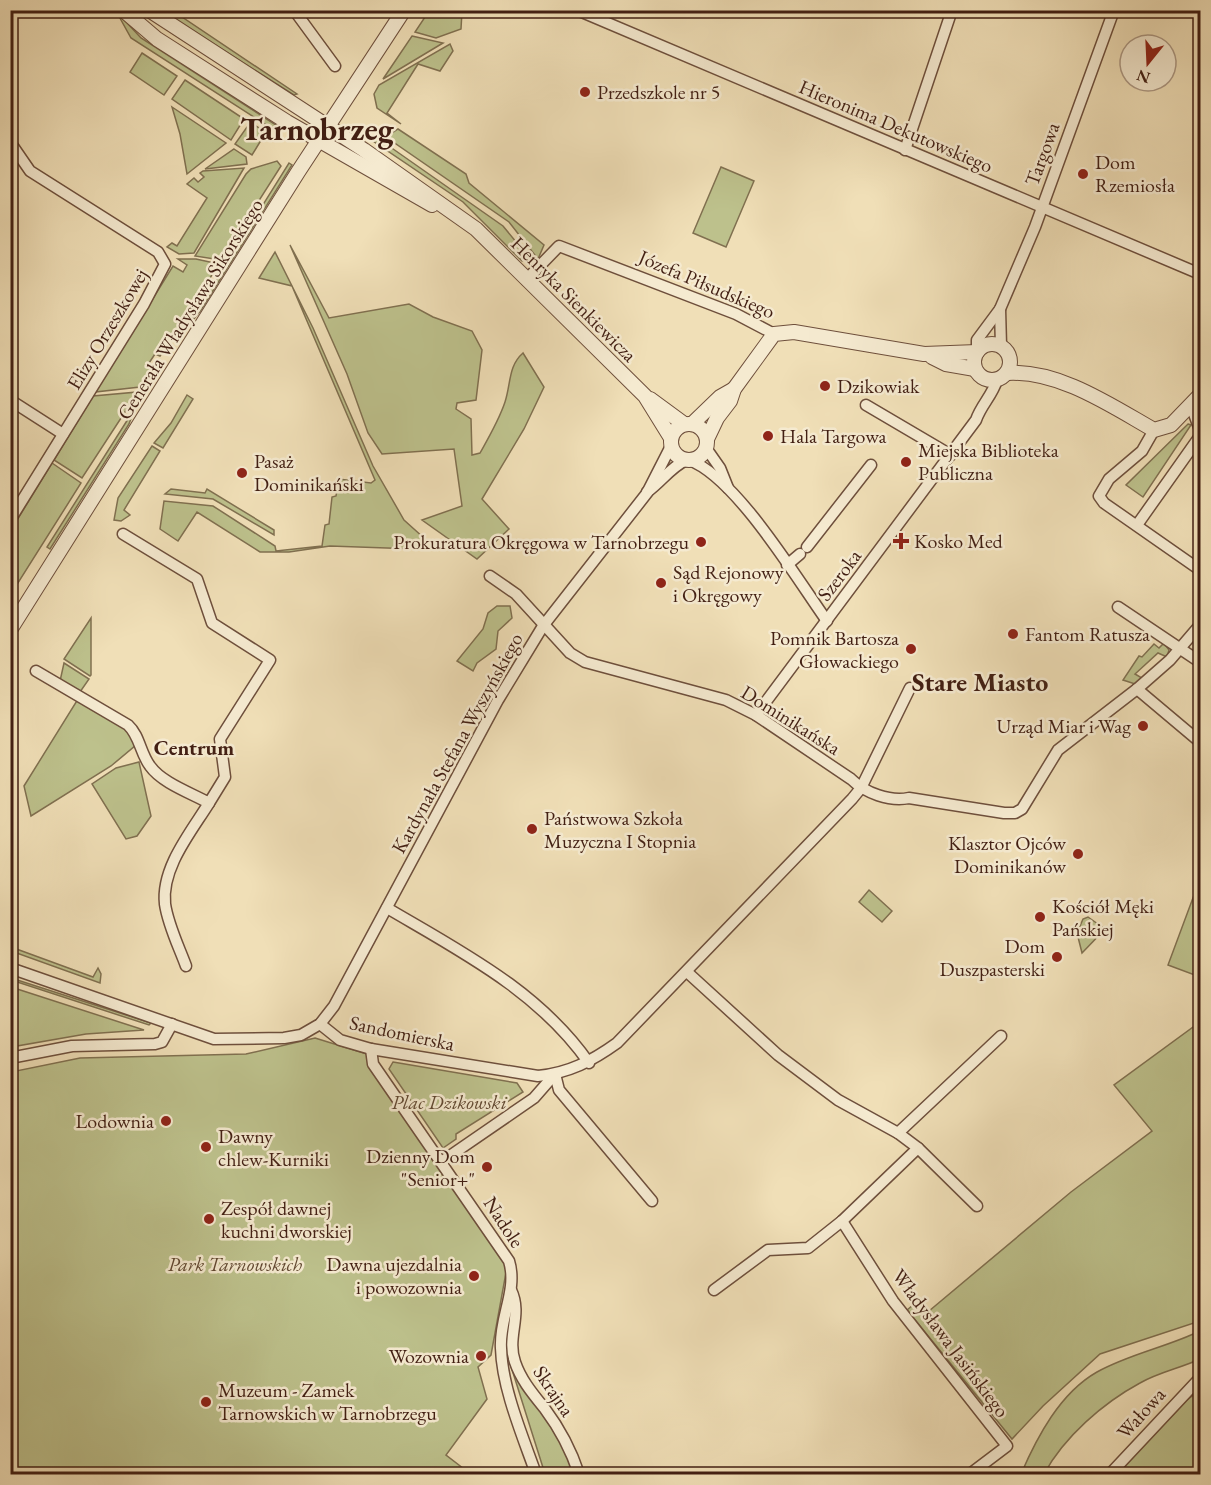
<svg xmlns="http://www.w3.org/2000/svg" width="1211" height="1485" font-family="'EB Garamond',serif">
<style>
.green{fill:#bdc18c;stroke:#807050;stroke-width:1.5}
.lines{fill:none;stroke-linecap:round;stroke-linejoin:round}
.minor-casing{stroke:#6e4f3c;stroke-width:13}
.tertiary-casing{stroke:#6e4f3c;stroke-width:16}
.minor{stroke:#f5ead0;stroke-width:10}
.tertiary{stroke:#f5ead0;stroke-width:14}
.poi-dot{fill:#8f2418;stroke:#f5ead0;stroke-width:2}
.labels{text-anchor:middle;stroke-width:5;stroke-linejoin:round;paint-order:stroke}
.poi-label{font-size:20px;fill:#421f13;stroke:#f5ead0;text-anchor:start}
.street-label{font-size:20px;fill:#421f13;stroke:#f5ead0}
.park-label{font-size:20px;font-style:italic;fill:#614831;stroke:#f5ead0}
.neighbourhood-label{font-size:21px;font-weight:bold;fill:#421f13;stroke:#f5ead0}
.district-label{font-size:26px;font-weight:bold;fill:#421f13;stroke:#f5ead0}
.town-label{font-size:32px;font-weight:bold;fill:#421f13;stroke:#f5ead0}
</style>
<rect width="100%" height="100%" fill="#f0dfb7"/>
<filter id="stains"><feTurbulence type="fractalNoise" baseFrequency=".00333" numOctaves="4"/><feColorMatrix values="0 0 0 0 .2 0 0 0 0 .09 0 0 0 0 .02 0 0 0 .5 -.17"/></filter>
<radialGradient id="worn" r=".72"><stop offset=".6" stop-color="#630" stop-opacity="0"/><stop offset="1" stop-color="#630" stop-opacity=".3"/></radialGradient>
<g class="green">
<path d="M116,11L141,38L276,125L274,130L131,38Z"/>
<path d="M162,11H173L297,94L294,95Z"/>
<path d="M429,11H462L461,29L436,38L415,32Z"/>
<path d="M412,36L443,43L383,79Z"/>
<path d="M450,44L453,51L440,71L418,64L387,113L401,124L377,108L374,94L379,85Z"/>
<path d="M142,53L177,76L164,95L130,72Z"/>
<path d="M185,80L244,119L231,140L172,99Z"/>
<path d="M172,107L226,143L187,174L180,134Z"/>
<path d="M253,124L262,130L263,137L252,155L235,144L247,127Z"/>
<path d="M398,129L466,174L469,183L544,245L538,259L509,222L386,137Z"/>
<path d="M376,137L503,226L531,260L522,261L463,202L373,141Z"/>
<path d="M234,149L246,157L247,164L205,169Z"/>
<path d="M277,161L281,166L221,260L195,256L246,174L251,169Z"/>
<path d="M289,163L292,165L201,310L185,330Z"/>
<path d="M721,167L754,181L726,247L693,233Z"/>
<path d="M244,168L194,253L179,254L167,247L172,243L177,246L207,198L187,184L194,178L198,182L204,177L200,173L203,171Z"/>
<path d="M290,245L329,318L409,304L433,317L472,331L482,350L476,400L457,403L456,409L471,419L472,455L480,453C489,437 499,420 505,402C511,384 508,366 523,353L544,387L524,429L482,499L509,529L477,559L422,520L462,506L454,449L382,454L368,433L347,374Z"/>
<path d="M275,252L313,328L373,466L404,520L424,538L415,549L330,546L289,552H260L197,512L178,541L160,529L164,501L213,506L275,546L276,551L322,546L325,525L329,524L332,497L336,496L339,479L371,483L375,480L292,286L259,278Z"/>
<path d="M178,259H196L219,264L160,356L155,354L147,366L152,369L140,387L95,392L173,266L183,272L187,265Z"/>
<path d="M138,392L82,478L54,460L93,396Z"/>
<path d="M187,395L193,399L163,448L154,443L171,423Z"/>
<path d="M135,408L129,424L50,549L47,547Z"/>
<path d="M1188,424L1191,425L1143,497L1126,485Z"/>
<path d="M152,446L160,451L124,510L130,515L121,521L114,520L118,498Z"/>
<path d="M52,463L81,483L11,594V530Z"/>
<path d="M171,489L205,493L207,489L274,530V535L213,499L165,494Z"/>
<path d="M497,606H510L512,618L498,631L496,649L477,663L473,671L457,661L483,629L488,613Z"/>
<path d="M91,618V675L90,676L64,659Z"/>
<path d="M1164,643L1169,650L1167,657L1158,653L1135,674L1142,678L1135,684L1123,680L1139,656L1142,657L1154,644L1159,648Z"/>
<path d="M64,663L89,679L80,692L60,681Z"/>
<path d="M78,699L124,726L136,745L111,766L31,816L24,786Z"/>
<path d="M139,762L151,816L137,836L126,839L92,784L116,768Z"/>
<path d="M1200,879V977L1168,965Z"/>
<path d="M869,890L892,911L882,922L859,902Z"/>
<path d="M1088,917L1105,929L1082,953L1077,933L1083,919Z"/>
<path d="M11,947L93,977L98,968L101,974L100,983L11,951Z"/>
<path d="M11,978L151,1023L149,1025L11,980Z"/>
<path d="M11,987L144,1030L86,1034L11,1047Z"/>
<path d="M1200,1022V1321L1100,1354L1043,1406L1012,1439L907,1310L919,1300L929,1311L1071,1192L1152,1131L1114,1085Z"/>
<path d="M315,1038L367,1054L369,1067L507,1267L491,1355L478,1367L487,1399L446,1455L468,1472L466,1474H11V1072L80,1058L246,1054Z"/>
<path d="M393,1062L517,1083L523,1092L456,1134V1139L443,1148L389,1069Z"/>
<path d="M1200,1331V1359C1181,1368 1159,1372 1140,1383C1103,1403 1064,1437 1044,1474H1021C1037,1437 1060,1393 1097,1372C1129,1354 1167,1347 1200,1331Z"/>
<path d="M509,1360L573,1462L574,1474H545Z"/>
<path d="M1200,1390V1474H1117L1187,1400Z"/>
</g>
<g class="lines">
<defs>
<g id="minor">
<path d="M294,10L335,66"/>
<path d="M577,10L1200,274"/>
<path d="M10,142L30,171L158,252L165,264L144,304L10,520"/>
<path d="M905,150L952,10"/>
<path d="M526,280L559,246L736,314L774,334"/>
<path d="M1001,346L1000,309L1035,227L1114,10"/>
<path d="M977,352V340L1000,309"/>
<path d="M10,400L63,434"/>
<path d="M866,405L951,455"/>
<path d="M1191,406L1200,430"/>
<path d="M1154,430L1142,451L1109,479L1099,496L1104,503L1200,570"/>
<path d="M706,448L720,468L728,488"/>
<path d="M689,460C736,477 797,579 827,621"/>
<path d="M647,492C661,482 671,467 686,460"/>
<path d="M1137,525L1200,436"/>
<path d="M807,547L871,465"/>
<path d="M787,565L800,554"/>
<path d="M490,576L516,594L570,653L585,662L726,700L756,715L851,779C865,793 890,802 909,798L1004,813H1015L1022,809L1058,750L1137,689L1170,660L1200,625"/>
<path d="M1118,607L1200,662"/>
<path d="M36,671L128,725C140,736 140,753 150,766C162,783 191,793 209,803L225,777L220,739L270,660L212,623L197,579L123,534"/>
<path d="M1137,689L1200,742"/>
<path d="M756,715L976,420C981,405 992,396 997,380"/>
<path d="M387,908C460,951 539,991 589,1063"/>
<path d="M186,966C179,947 168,925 165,904C161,868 191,832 209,803"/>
<path d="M10,968L214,1039L284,1038L301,1035L320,1024L334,1006L498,700L543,626L647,493L671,446"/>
<path d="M687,972L778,1055L838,1100L898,1133L918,1148L977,1206"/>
<path d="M320,1024L340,1040L371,1049L538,1076C569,1073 592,1061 617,1043L852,799L861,788L910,688"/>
<path d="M371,1049L373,1064L509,1261C518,1290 499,1318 501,1348C502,1388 523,1437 536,1474"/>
<path d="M10,1058L72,1046L155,1044L162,1042L172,1024"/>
<path d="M555,1074L559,1090L652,1201"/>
<path d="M898,1133L1001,1036"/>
<path d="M441,1162L534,1098L555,1074"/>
<path d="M842,1221L893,1301L1007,1446L970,1474"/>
<path d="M511,1290C523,1315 506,1337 515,1362C521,1380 533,1394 545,1409C560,1429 571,1450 579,1474"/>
<path d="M714,1290L768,1250L808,1248L842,1221L918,1148"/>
<path d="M1110,1474L1200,1378"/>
</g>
<g id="tertiary">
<path d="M123,10L157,39L287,122L432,205"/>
<path d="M149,10L364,150L476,229L645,396L671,438"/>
<circle cx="992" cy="362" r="18"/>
<path d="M932,357L946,364L975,369"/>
<path d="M1007,373C1059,370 1110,405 1154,430L1171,425L1200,395"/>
<path d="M650,399L684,424"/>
<circle cx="689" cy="442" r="18"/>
<path d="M692,424L720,397L734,389"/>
<path d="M707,439L717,418L730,401L734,389L774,334L794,332L924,354L977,352"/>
<path d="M10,630L298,172L404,10"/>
</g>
</defs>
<use href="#minor" class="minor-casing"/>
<use href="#tertiary" class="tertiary-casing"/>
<use href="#minor" class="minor"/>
<use href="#tertiary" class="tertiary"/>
</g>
<g class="poi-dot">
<circle cx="585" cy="92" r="6"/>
<circle cx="1083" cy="174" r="6"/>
<circle cx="825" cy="386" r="6"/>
<circle cx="768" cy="436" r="6"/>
<circle cx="906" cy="462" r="6"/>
<circle cx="242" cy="473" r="6"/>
<path d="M898 532h6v6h6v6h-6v6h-6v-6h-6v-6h6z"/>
<circle cx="701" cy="542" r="6"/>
<circle cx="661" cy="583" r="6"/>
<circle cx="1013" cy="634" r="6"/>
<circle cx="911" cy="649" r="6"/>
<circle cx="1143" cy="726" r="6"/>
<circle cx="532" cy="829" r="6"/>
<circle cx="1078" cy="854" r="6"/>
<circle cx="1040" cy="917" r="6"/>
<circle cx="1057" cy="957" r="6"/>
<circle cx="166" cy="1121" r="6"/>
<circle cx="206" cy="1147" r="6"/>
<circle cx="487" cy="1167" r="6"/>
<circle cx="209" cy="1219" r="6"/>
<circle cx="474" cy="1276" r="6"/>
<circle cx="481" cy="1356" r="6"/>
<circle cx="206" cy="1402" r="6"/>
</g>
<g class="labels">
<g class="poi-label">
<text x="597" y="99">Przedszkole nr 5</text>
<text x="1095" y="169">Dom<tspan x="1095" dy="23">Rzemiosła</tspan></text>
<text x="837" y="393">Dzikowiak</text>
<text x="780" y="443">Hala Targowa</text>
<text x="918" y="457">Miejska Biblioteka<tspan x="918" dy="23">Publiczna</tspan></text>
<text x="254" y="468">Pasaż<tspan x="254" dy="23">Dominikański</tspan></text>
<text x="914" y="548">Kosko Med</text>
<text x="689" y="549" text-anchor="end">Prokuratura Okręgowa w Tarnobrzegu</text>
<text x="673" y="579">Sąd Rejonowy<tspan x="673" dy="23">i Okręgowy</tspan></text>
<text x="1025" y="641">Fantom Ratusza</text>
<text x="899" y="645" text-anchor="end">Pomnik Bartosza<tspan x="899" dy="23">Głowackiego</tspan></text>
<text x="1131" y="733" text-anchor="end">Urząd Miar i Wag</text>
<text x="544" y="825">Państwowa Szkoła<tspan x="544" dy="23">Muzyczna I Stopnia</tspan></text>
<text x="1066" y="850" text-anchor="end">Klasztor Ojców<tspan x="1066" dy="23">Dominikanów</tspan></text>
<text x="1052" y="913">Kościół Męki<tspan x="1052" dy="23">Pańskiej</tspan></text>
<text x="1045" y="953" text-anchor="end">Dom<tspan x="1045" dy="23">Duszpasterski</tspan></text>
<text x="154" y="1128" text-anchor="end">Lodownia</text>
<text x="218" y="1143">Dawny<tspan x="218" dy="23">chlew-Kurniki</tspan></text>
<text x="475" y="1163" text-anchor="end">Dzienny Dom<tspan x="475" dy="23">"Senior+"</tspan></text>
<text x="221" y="1215">Zespół dawnej<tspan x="221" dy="23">kuchni dworskiej</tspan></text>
<text x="462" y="1271" text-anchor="end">Dawna ujezdalnia<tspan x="462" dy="23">i powozownia</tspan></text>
<text x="469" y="1363" text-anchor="end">Wozownia</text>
<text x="218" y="1397">Muzeum - Zamek<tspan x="218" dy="23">Tarnowskich w Tarnobrzegu</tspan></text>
</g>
<g class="street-label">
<text transform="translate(896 126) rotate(23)" y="7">Hieronima Dekutowskiego</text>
<text transform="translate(1042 154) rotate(-70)" y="7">Targowa</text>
<text transform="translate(707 284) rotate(23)" y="7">Józefa Piłsudskiego</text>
<text transform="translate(574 299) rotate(45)" y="7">Henryka Sienkiewicza</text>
<text transform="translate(190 309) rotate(-58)" y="7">Generała Władysława Sikorskiego</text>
<text transform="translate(107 329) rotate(-59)" y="7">Elizy Orzeszkowej</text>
<text transform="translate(839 575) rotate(-53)" y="7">Szeroka</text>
<text transform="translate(791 720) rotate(32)" y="7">Dominikańska</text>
<text transform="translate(457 743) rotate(-61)" y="7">Kardynała Stefana Wyszyńskiego</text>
<text transform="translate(402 1033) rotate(12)" y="7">Sandomierska</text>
<text transform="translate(504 1222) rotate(57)" y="7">Nadole</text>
<text transform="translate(951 1343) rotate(53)" y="7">Władysława Jasińskiego</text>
<text transform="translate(554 1391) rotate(56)" y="7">Skrajna</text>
<text transform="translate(1141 1413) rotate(-48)" y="7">Wałowa</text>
</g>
<g class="park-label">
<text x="449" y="1109">Plac Dzikowski</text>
<text x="235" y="1271">Park Tarnowskich</text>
</g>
<g class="neighbourhood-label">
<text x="194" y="755">Centrum</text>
</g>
<g class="district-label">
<text x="980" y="691">Stare Miasto</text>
</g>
<g class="town-label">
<text x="317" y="140">Tarnobrzeg</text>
</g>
</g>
<rect width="1211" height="1485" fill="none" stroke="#f0dfb7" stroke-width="36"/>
<rect x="12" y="12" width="1187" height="1461" fill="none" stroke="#421f13" stroke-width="3"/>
<rect x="18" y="18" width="1175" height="1449" fill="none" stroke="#421f13" stroke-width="1.5"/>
<g transform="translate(1148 63) rotate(198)"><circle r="28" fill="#f5ead0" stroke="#ad9984" stroke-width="1.5"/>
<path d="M0-4.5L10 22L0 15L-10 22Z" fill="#8f2418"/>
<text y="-9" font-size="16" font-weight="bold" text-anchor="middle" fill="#421f13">N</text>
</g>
<rect width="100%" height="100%" filter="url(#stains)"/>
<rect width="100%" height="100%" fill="url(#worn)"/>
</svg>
